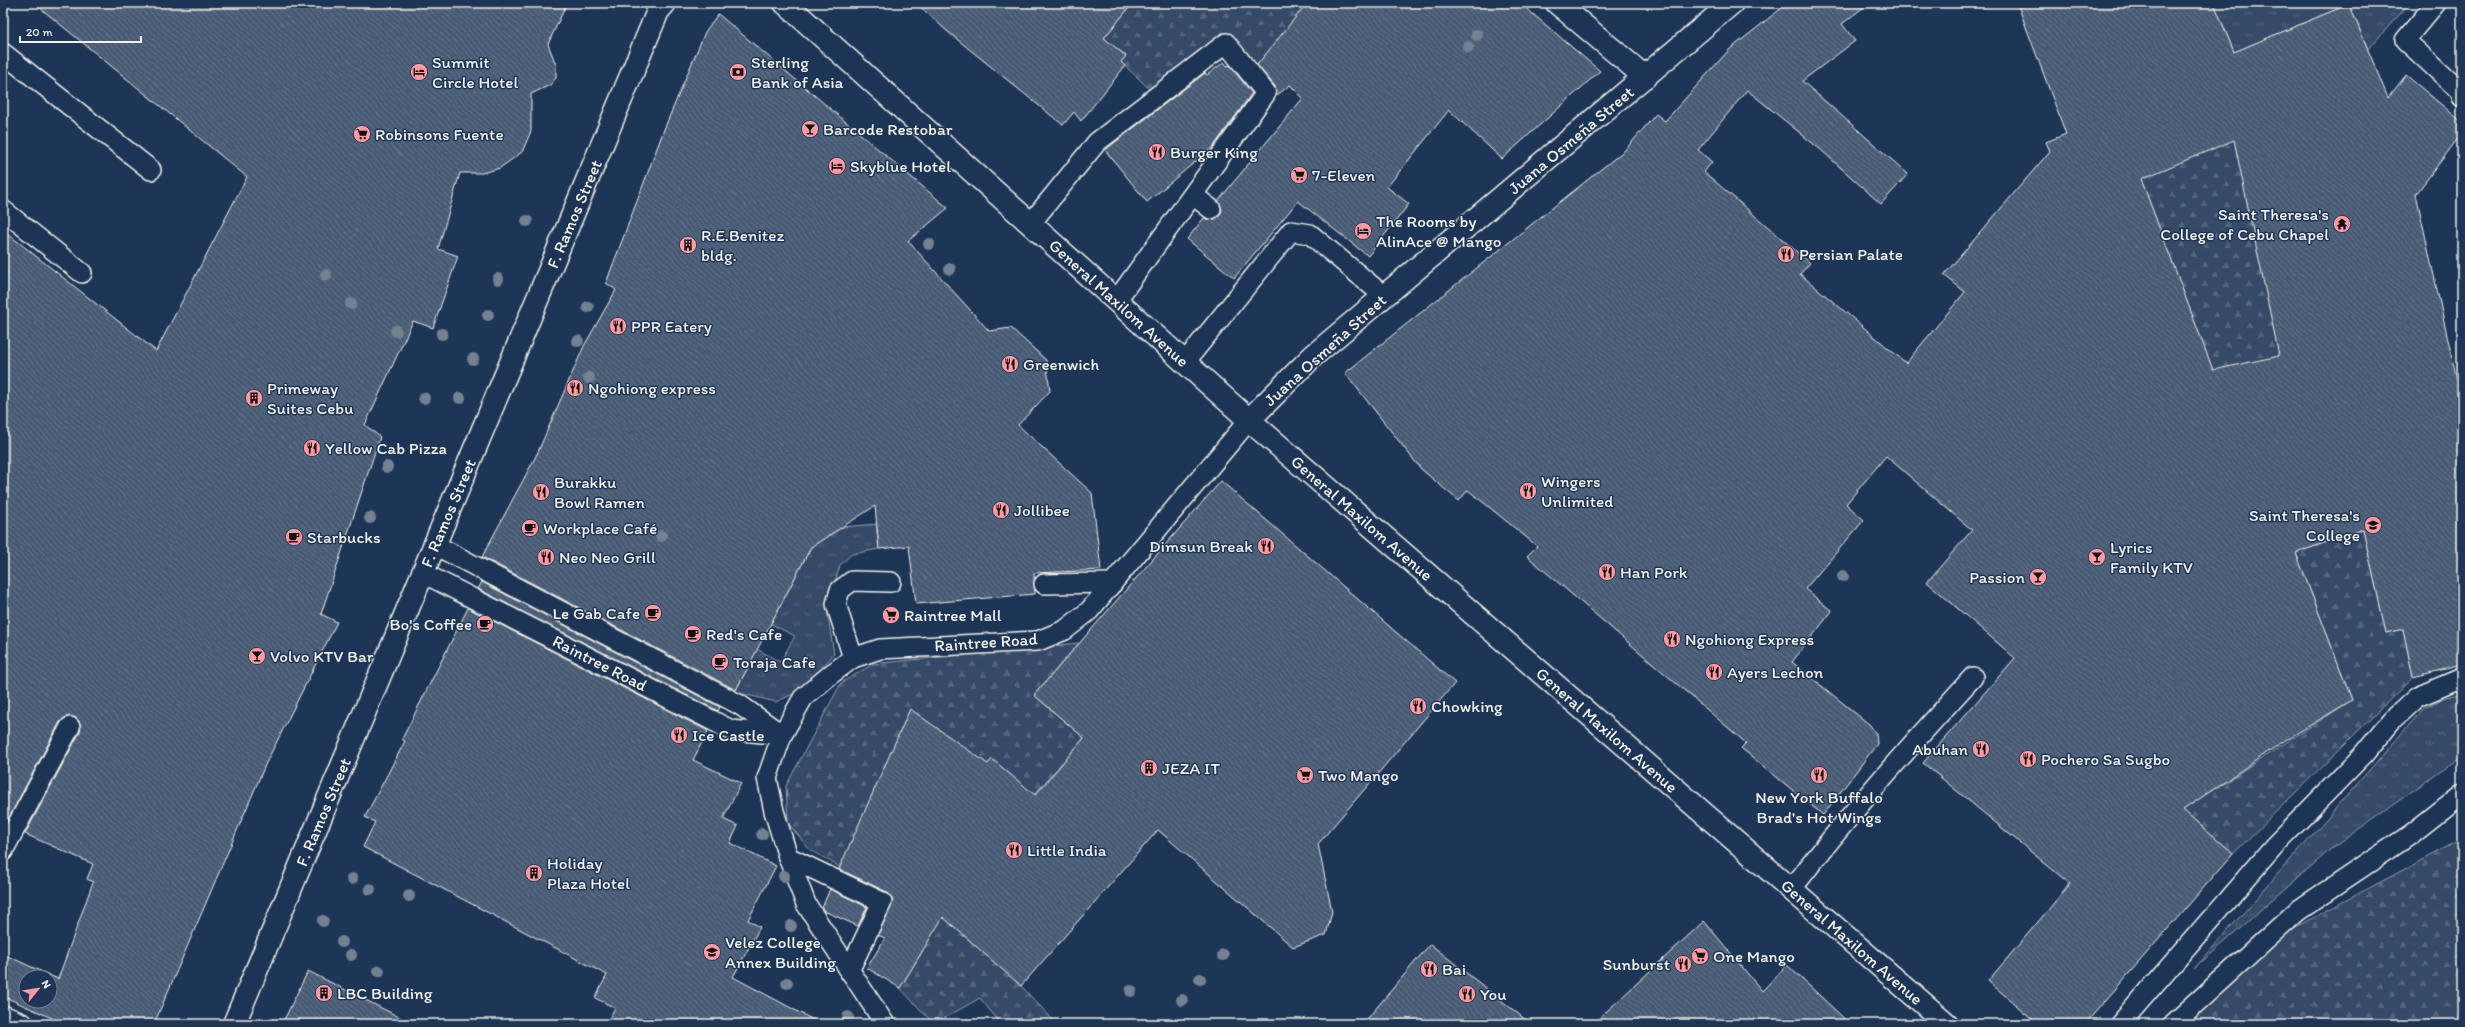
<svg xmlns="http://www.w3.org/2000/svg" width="2465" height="1027" font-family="Itim,sans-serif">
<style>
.grass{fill:url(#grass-tufts);stroke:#949ea8}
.forest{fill:url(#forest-firs);stroke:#949ea8}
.building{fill:url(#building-back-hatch);stroke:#f4f1e8;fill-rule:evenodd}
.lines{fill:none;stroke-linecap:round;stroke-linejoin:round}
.service-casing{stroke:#f4f1e8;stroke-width:22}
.tertiary-casing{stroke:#f4f1e8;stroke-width:25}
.secondary-casing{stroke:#f4f1e8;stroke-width:25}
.service{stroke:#1d3557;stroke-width:19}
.tertiary{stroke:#1d3557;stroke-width:22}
.secondary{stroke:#1d3557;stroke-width:22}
.tree{fill:#748191}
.labels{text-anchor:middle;stroke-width:3;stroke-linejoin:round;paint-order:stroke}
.poi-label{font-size:17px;fill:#f4f1e8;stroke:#1d3557;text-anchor:start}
.street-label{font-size:17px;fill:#f4f1e8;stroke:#1d3557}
</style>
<defs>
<pattern id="grass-tufts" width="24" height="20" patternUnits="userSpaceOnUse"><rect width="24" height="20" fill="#354a67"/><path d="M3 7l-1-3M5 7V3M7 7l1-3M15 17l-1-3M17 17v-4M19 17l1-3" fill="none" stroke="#53657d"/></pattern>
<pattern id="forest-firs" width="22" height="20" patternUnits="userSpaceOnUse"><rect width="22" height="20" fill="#354a67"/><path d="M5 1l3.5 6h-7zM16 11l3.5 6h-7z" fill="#53657d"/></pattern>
<pattern id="building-back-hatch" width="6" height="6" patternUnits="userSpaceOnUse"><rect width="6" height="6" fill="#485b74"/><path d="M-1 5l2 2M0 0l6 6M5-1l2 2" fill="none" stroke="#637388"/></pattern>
</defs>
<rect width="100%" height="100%" fill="#1d3557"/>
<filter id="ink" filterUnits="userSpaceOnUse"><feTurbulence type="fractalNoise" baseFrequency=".025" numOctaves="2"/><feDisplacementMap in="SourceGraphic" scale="8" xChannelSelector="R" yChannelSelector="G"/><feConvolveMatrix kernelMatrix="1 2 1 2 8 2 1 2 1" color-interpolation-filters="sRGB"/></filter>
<g filter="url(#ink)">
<g class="grass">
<path d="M2214,3H2410L2368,49L2349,4L2234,52Z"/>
<path d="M876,524L879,549L852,554L840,565L827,610L834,654L804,689L776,702L735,692L757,649L780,662L795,636L771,624L811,547L843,527Z"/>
<path d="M2462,694V756L2332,848L2194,969L2424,708L2442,699Z"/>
</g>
<g class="forest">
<path d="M1133,3H1307L1295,55L1266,93L1226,43L1157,96L1121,62L1126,56L1104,38Z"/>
<path d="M2316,105L2309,475L2260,496L2136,166Z"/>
<path d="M2363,529L2386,633L2403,629L2413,677L2233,854L2183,810L2142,956L2128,974L2051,907L2069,883L2352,700L2296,553Z"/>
<path d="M1079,643L1034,695L1084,738L934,909L1021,986L1057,1024H1001L980,998L934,1024L900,988L923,950L890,929L903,898L882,891L810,850L788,823L786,786L841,683L873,664Z"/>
<path d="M2456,842L2462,850V1024H2187L2275,938Z"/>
</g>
<g class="building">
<path d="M34,3H567L548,44L556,65V78L550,85L531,94V131L522,152L500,168L482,173H460L438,249L458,256L433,328L413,321L365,425L380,437L321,614L337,622L266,763L154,1024H65L3,996V954L58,979L93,882L87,879L93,864L25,834L80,732L81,726L76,718L69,716L60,722L5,825L3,824V230L156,351L247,177ZM26,977H50V1001H26Z"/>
<path d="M916,3H1133L1104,38L1126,56L1121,62L1125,66L1081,121L1074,112L1063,125L948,32Z"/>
<path d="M1307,3H1520L1600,71L1502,159L1449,110L1387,187L1409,204L1368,256L1298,201L1234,278L1187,239L1204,218L1210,220L1219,216L1222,210L1218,201L1303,98L1290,85L1276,96L1275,86L1257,65Z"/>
<path d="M1788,3H1869L1842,24L1855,41L1802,81L1908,174L1881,204L1821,150L1747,90L1698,150L1712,162L1704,172L1810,263L1800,274L1906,363L1965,292L1944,275L2050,151L2046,142L2066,134L2017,3H2214L2234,52L2349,4L2388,98L2406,75L2462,122V133L2416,194L2462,403V665L2413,677L2403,629L2386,633L2363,529L2296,553L2352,700L2284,741L2183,810L2233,854L2085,1024H2038L1988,981L2070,884L1923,763L2015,658L1927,582L1972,530L1886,456L1846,504L1864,520L1805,589L1832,611L1792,662L1870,725L1876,734L1877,744L1823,815L1741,748L1746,743L1527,556L1537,546L1468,490L1459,501L1421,469L1345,373L1625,150L1656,114L1665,121L1729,50ZM2234,140L2279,356L2213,370L2141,179Z"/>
<path d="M718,14L948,208L908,241L989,331L1011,328L1046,360L1050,391L1018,425L1092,493L1101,570L1034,573L1035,594L916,604L909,546L879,549L875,506L811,547L736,690L482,557L537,454L584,346L616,290L606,283L665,127L705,32Z"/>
<path d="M1224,62L1227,66L1229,65L1252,93L1213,147L1147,202L1105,150L1205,73L1207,75Z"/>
<path d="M1221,481L1455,683L1318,844L1332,912L1326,935L1293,947L1158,830L1021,986L943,917L900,988L867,968L885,938L878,935L893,901L887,892L839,869L910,709L988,764L992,759L1035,795L1084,738L1034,695Z"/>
<path d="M482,582L720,707L718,711L478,589Z"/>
<path d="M468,608L708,731L693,760L741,783L723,819L738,826L730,843L776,866L748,920L760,927L733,977L821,1024H606L615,1008L595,998L607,975L363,847L375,822L365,817L405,741L402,739Z"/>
<path d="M830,889L867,907L858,926L824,911L822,908Z"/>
<path d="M1704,921L1762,991L1787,965L1850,1024H1593Z"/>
<path d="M1430,944L1531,1024H1363Z"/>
<path d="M308,971L413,1024H282Z"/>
</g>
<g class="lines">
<defs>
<g id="service">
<path d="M2436,3L2405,40L2460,91L2462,97"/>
<path d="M3,53L151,170"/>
<path d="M1193,195L1211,209"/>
<path d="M3,210L82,273"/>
<path d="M1031,223L1097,142L1226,43L1266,93L1116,301"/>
<path d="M1185,362L1291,231L1310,234L1384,296"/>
<path d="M435,545L740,705L781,734"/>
<path d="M423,573L731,730L782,735"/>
<path d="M1044,584L1113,583"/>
<path d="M853,658L836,604L840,590L852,581L891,582"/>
<path d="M3,851L70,727"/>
<path d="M788,857L882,902L849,971"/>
<path d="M1791,890C1848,815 1910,746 1973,677"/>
<path d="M3,1015L24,1024"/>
<path d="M885,1024L806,904L788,857L774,811L767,778L782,735L803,698L830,675L853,658L880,649L1038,641L1065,630L1089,611L1249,420"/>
<path d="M2120,1024L2274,846L2364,754L2392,720L2417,697L2462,678"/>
<path d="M2173,1024L2297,911L2410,835L2462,794"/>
</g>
<g id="tertiary">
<path d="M1557,3L1645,77"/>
<path d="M1249,420L1313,356L1732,3"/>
<path d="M234,1024L658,11L665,3"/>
</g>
<path id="secondary" d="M785,3L1249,420L1947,1024"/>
</defs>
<use href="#service" class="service-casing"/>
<use href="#tertiary" class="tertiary-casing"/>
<use href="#secondary" class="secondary-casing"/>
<use href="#service" class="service"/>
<use href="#tertiary" class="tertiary"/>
<use href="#secondary" class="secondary"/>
</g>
<g class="tree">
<circle cx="1477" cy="35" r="6"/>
<circle cx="1468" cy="47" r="6"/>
<circle cx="527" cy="221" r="6"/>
<circle cx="929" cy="244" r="6"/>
<circle cx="950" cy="269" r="6"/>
<circle cx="326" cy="275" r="6"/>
<circle cx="498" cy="279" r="6"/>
<circle cx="351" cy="304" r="6"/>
<circle cx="588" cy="307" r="6"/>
<circle cx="488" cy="315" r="6"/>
<circle cx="396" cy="331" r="6"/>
<circle cx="442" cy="334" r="6"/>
<circle cx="578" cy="341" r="6"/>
<circle cx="473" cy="359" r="6"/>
<circle cx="589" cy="378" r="6"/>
<circle cx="424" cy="398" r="6"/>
<circle cx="460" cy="398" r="6"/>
<circle cx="387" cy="467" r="6"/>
<circle cx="370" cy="518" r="6"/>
<circle cx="661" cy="536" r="6"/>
<circle cx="1843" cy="576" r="6"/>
<circle cx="762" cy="834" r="6"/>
<circle cx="784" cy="876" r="6"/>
<circle cx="352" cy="879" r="6"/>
<circle cx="370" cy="889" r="6"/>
<circle cx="409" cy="896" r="6"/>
<circle cx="323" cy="921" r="6"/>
<circle cx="791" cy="926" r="6"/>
<circle cx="342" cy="942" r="6"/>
<circle cx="351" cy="955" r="6"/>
<circle cx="1223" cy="955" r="6"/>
<circle cx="379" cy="971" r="6"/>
<circle cx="1200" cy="979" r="6"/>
<circle cx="787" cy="983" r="6"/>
<circle cx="1131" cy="991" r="6"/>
<circle cx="1182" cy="1000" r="6"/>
<circle cx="848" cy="1017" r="6"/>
</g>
</g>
<defs>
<symbol id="hotel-disc" viewBox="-11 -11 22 22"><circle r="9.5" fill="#ff9aa2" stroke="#1d3557"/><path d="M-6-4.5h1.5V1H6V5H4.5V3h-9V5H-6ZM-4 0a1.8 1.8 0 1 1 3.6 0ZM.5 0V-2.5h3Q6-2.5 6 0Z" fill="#111"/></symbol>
<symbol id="bank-disc" viewBox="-11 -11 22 22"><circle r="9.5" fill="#ff9aa2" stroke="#1d3557"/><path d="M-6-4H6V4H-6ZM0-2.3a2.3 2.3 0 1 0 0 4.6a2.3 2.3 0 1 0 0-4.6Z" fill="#111"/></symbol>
<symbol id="bar-disc" viewBox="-11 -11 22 22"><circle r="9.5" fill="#ff9aa2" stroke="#1d3557"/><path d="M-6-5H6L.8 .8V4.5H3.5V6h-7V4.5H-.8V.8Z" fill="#111"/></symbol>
<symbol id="supermarket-disc" viewBox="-11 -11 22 22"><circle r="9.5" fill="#ff9aa2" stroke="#1d3557"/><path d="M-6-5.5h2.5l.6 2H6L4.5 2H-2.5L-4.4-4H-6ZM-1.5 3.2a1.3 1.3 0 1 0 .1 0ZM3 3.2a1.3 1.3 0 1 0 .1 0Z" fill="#111"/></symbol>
<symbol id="restaurant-disc" viewBox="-11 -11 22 22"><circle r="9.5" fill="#ff9aa2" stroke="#1d3557"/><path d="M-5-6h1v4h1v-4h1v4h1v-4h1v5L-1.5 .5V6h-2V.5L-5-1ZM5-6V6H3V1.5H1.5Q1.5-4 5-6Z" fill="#111"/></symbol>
<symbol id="temple-disc" viewBox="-11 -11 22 22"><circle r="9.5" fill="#ff9aa2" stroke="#1d3557"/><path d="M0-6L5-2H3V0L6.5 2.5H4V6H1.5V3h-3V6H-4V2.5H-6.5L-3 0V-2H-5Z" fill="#111"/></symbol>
<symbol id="building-disc" viewBox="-11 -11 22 22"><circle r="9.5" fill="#ff9aa2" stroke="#1d3557"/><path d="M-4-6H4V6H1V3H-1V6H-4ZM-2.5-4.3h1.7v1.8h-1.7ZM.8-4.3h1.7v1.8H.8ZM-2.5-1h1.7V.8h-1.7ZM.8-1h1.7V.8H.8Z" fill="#111"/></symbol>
<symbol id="university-disc" viewBox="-11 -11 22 22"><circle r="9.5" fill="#ff9aa2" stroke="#1d3557"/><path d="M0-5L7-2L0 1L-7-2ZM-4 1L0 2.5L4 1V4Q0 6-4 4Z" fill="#111"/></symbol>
<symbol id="cafe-disc" viewBox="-11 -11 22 22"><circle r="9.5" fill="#ff9aa2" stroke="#1d3557"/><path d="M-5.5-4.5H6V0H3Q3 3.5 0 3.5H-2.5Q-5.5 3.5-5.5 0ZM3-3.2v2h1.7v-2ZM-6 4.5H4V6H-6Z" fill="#111"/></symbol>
</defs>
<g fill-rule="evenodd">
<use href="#hotel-disc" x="409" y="62" width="20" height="20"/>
<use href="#bank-disc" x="728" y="62" width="20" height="20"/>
<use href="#bar-disc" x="800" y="119" width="20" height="20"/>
<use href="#supermarket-disc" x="352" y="124" width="20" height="20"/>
<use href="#restaurant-disc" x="1147" y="142" width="20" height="20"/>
<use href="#hotel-disc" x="827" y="156" width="20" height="20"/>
<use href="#supermarket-disc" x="1289" y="165" width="20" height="20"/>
<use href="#temple-disc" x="2332" y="214" width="20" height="20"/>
<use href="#hotel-disc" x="1353" y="221" width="20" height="20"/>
<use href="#building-disc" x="678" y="235" width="20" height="20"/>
<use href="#restaurant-disc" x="1776" y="244" width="20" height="20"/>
<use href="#restaurant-disc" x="608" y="316" width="20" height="20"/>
<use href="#restaurant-disc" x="1000" y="354" width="20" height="20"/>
<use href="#restaurant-disc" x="565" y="378" width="20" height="20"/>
<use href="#building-disc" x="244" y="388" width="20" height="20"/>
<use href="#restaurant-disc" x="302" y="438" width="20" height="20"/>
<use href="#restaurant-disc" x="1518" y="481" width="20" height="20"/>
<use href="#restaurant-disc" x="531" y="482" width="20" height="20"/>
<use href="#restaurant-disc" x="991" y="500" width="20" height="20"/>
<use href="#university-disc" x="2363" y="515" width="20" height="20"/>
<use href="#cafe-disc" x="520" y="518" width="20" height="20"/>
<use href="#cafe-disc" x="284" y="527" width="20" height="20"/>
<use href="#restaurant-disc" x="1256" y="536" width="20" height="20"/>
<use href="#restaurant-disc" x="536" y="547" width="20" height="20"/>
<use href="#bar-disc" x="2087" y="547" width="20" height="20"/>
<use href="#restaurant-disc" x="1597" y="562" width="20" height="20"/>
<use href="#bar-disc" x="2028" y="567" width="20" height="20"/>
<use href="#cafe-disc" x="643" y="603" width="20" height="20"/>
<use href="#supermarket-disc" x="881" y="605" width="20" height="20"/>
<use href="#cafe-disc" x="475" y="614" width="20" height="20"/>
<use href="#cafe-disc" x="683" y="624" width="20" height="20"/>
<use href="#restaurant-disc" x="1662" y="629" width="20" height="20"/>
<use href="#bar-disc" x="247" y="646" width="20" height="20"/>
<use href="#cafe-disc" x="710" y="652" width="20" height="20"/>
<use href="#restaurant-disc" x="1704" y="662" width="20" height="20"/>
<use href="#restaurant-disc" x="1408" y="696" width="20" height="20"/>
<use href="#restaurant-disc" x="669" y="725" width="20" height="20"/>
<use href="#restaurant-disc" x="1971" y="739" width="20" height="20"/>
<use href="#restaurant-disc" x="2018" y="749" width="20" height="20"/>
<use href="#building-disc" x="1139" y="758" width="20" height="20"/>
<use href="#supermarket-disc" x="1295" y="765" width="20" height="20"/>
<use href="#restaurant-disc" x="1809" y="765" width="20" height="20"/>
<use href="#restaurant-disc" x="1004" y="840" width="20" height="20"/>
<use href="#building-disc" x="524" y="863" width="20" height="20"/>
<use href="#university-disc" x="702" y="942" width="20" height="20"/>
<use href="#supermarket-disc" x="1690" y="946" width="20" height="20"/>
<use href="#restaurant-disc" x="1673" y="954" width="20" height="20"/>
<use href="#restaurant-disc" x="1419" y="959" width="20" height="20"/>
<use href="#building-disc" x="314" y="983" width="20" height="20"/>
<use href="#restaurant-disc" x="1457" y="984" width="20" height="20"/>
</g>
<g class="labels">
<g class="poi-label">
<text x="432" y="68">Summit<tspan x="432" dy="20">Circle Hotel</tspan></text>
<text x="751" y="68">Sterling<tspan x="751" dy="20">Bank of Asia</tspan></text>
<text x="823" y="135">Barcode Restobar</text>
<text x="375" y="140">Robinsons Fuente</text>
<text x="1170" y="158">Burger King</text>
<text x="850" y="172">Skyblue Hotel</text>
<text x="1312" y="181">7-Eleven</text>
<text x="2329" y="220" text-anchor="end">Saint Theresa's<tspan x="2329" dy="20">College of Cebu Chapel</tspan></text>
<text x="1376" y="227">The Rooms by<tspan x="1376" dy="20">AlinAce @ Mango</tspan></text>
<text x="701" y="241">R.E.Benitez<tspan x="701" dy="20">bldg.</tspan></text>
<text x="1799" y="260">Persian Palate</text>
<text x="631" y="332">PPR Eatery</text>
<text x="1023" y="370">Greenwich</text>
<text x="267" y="394">Primeway<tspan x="267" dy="20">Suites Cebu</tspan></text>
<text x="588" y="394">Ngohiong express</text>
<text x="325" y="454">Yellow Cab Pizza</text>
<text x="1541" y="487">Wingers<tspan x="1541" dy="20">Unlimited</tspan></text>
<text x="554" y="488">Burakku<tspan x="554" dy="20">Bowl Ramen</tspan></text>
<text x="1014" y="516">Jollibee</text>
<text x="2360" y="521" text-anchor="end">Saint Theresa's<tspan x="2360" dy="20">College</tspan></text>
<text x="543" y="534">Workplace Café</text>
<text x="307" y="543">Starbucks</text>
<text x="1253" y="552" text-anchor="end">Dimsun Break</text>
<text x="2110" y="553">Lyrics<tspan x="2110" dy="20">Family KTV</tspan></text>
<text x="559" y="563">Neo Neo Grill</text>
<text x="1620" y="578">Han Pork</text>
<text x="2025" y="583" text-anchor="end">Passion</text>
<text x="640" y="619" text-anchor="end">Le Gab Cafe</text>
<text x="904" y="621">Raintree Mall</text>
<text x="472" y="630" text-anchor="end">Bo's Coffee</text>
<text x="706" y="640">Red's Cafe</text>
<text x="1685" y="645">Ngohiong Express</text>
<text x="270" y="662">Volvo KTV Bar</text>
<text x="733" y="668">Toraja Cafe</text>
<text x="1727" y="678">Ayers Lechon</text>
<text x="1431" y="712">Chowking</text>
<text x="692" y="741">Ice Castle</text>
<text x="1968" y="755" text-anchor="end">Abuhan</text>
<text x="2041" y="765">Pochero Sa Sugbo</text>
<text x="1162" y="774">JEZA IT</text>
<text x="1318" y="781">Two Mango</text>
<text x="1819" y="803" text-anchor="middle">New York Buffalo<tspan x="1819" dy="20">Brad's Hot Wings</tspan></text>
<text x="1027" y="856">Little India</text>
<text x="547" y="869">Holiday<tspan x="547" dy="20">Plaza Hotel</tspan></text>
<text x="725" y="948">Velez College<tspan x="725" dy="20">Annex Building</tspan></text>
<text x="1713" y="962">One Mango</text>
<text x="1670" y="970" text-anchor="end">Sunburst</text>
<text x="1442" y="975">Bai</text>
<text x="337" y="999">LBC Building</text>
<text x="1480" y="1000">You</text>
</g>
<g class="street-label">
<text transform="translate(1571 140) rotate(-40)" y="6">Juana Osmeña Street</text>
<text transform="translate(574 214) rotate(-67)" y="6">F. Ramos Street</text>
<text transform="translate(1119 303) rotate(42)" y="6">General Maxilom Avenue</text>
<text transform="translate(1325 350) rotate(-42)" y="6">Juana Osmeña Street</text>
<text transform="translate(448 513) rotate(-67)" y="6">F. Ramos Street</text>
<text transform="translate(1362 518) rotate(41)" y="6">General Maxilom Avenue</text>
<text transform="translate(986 642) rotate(-4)" y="6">Raintree Road</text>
<text transform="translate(600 663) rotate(27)" y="6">Raintree Road</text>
<text transform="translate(1607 730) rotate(41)" y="6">General Maxilom Avenue</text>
<text transform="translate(323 812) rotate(-67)" y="6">F. Ramos Street</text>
<text transform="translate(1852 942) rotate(41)" y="6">General Maxilom Avenue</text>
</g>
</g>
<rect width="2465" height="1027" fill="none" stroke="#1d3557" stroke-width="16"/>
<rect x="8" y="8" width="2449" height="1011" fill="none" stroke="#f4f1e8" stroke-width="1.5" filter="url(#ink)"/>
<g transform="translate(38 989) rotate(60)"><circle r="19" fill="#1d3557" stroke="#738091"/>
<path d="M0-3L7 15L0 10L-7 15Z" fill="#ff9aa2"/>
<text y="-6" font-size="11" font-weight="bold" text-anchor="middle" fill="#f4f1e8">N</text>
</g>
<path d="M20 36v6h121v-6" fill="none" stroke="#f4f1e8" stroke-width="2"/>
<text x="26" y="36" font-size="12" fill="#f4f1e8" stroke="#1d3557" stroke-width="3" paint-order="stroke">20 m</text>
</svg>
